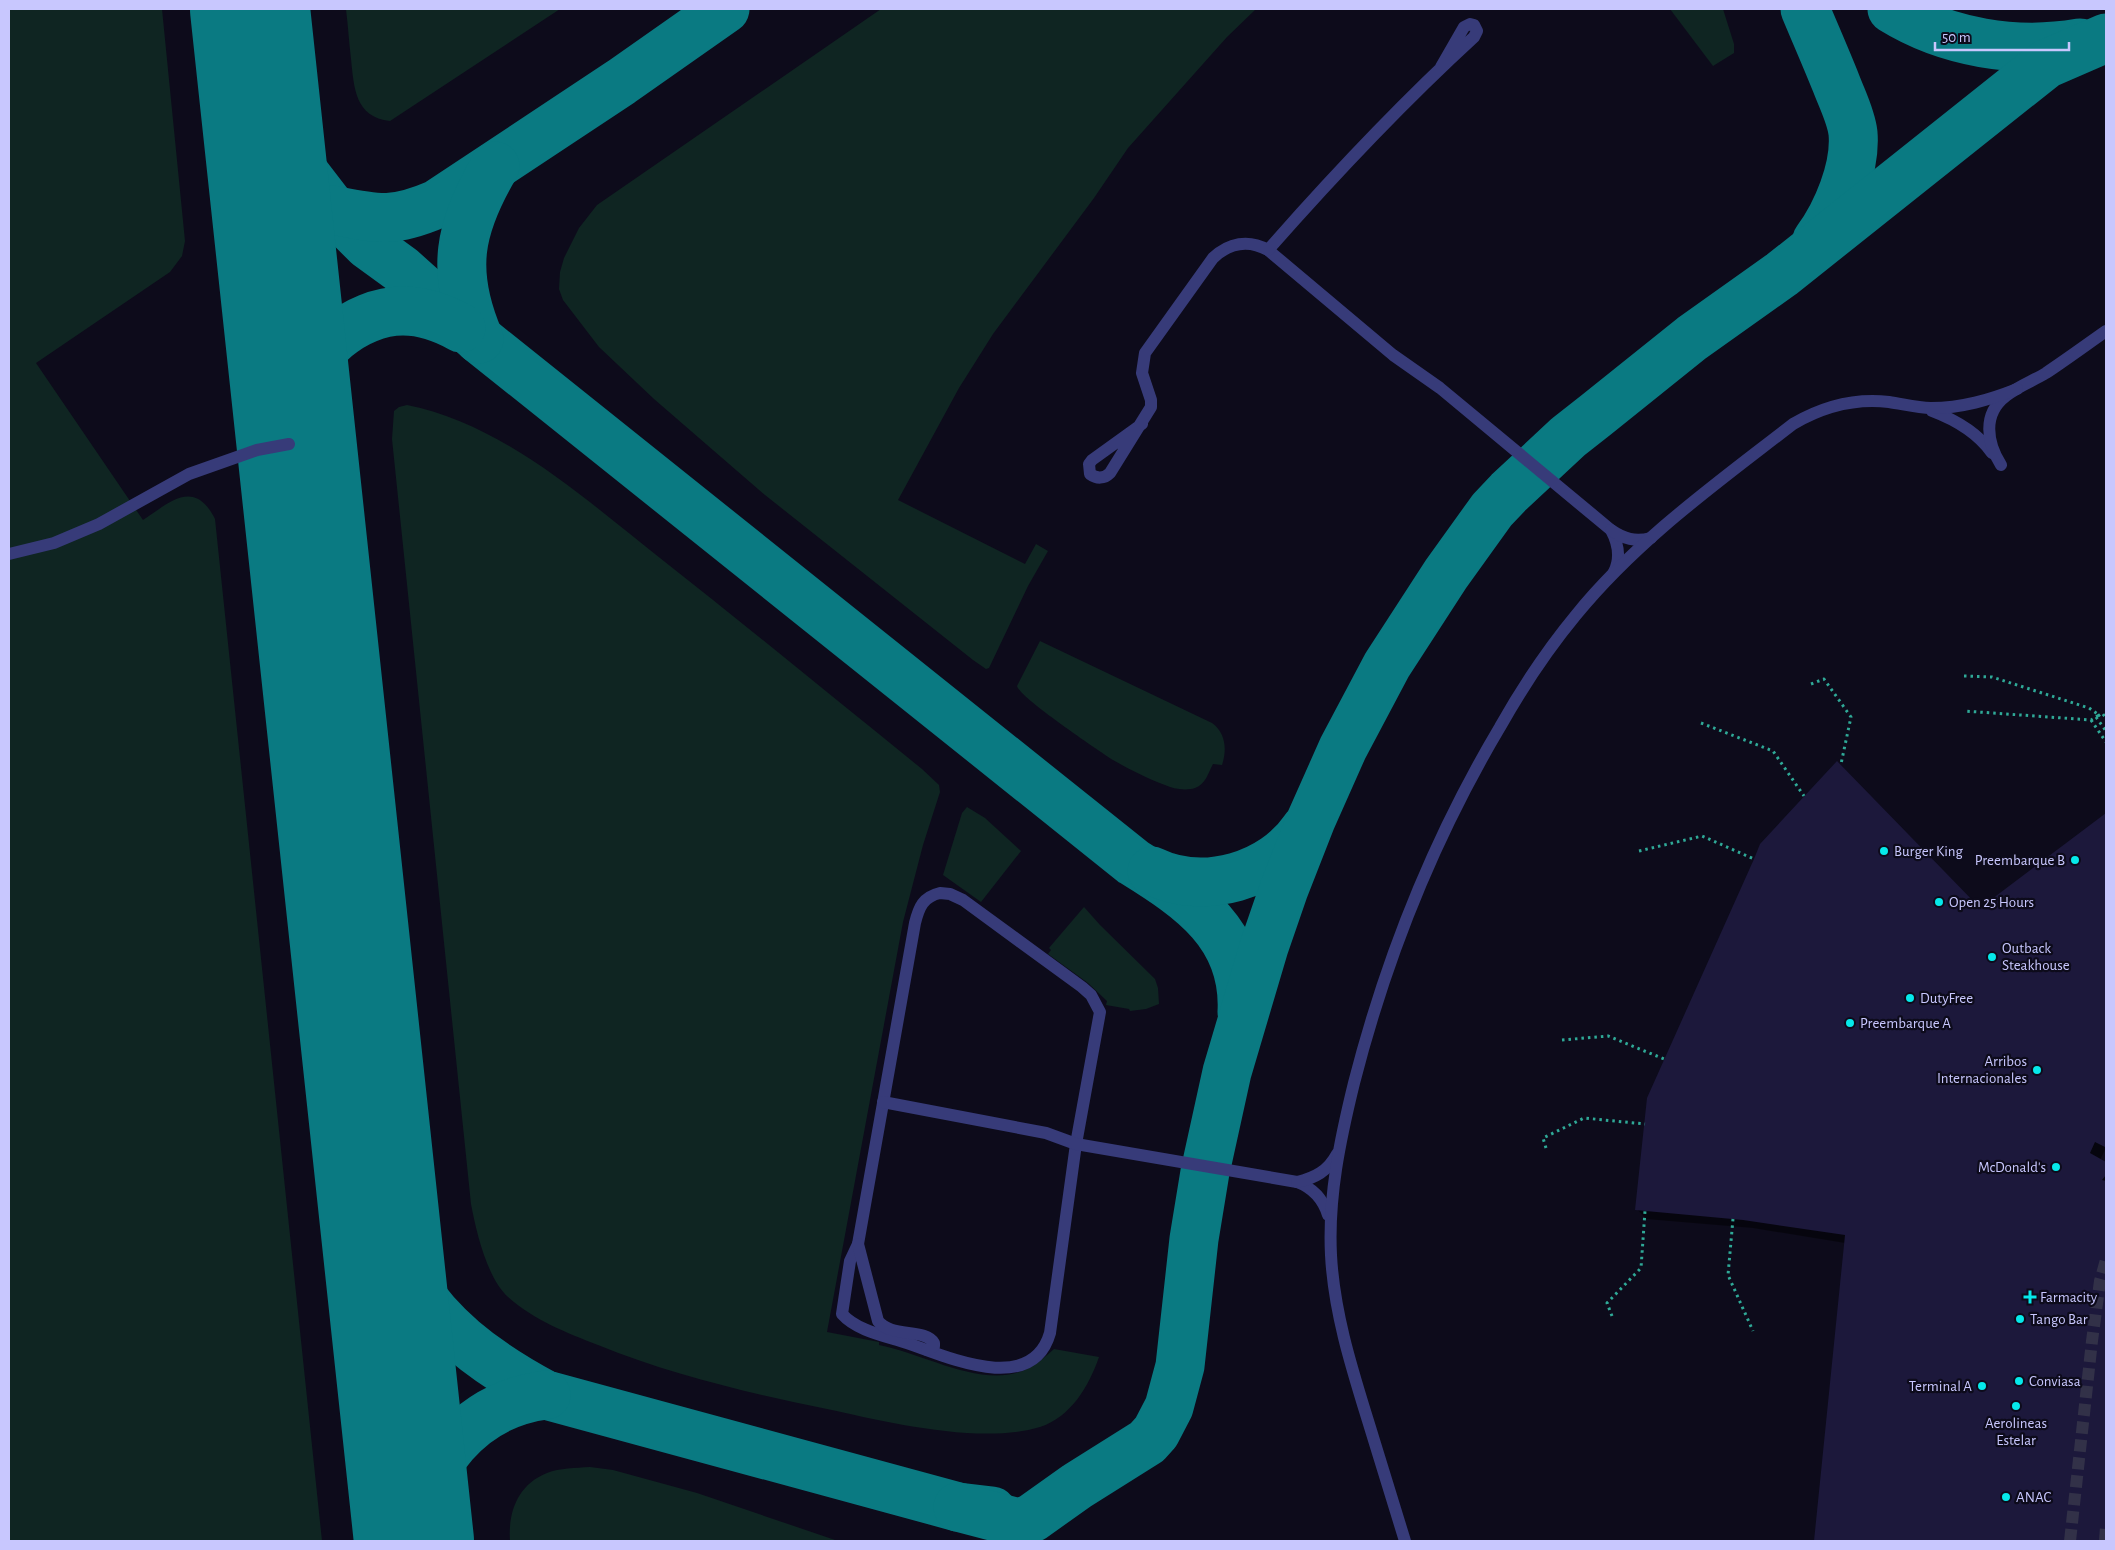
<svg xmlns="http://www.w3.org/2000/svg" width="2115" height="1550" font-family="'Alegreya Sans',sans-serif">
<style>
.green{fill:#0f2522}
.shadow{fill:#0007}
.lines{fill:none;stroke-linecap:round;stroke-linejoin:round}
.taxiway{stroke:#0a7a82;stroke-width:49}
.runway{stroke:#0a7a82;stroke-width:120}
.building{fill:#1c183b}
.minor-tunnel{stroke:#323148;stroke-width:12;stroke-dasharray:12 6;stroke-linecap:butt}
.path{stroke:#2fa997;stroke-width:3;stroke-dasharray:2.5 4;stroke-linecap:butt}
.minor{stroke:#373b79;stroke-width:12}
.poi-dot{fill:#06e9ea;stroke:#0d0b1b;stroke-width:2}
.labels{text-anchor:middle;stroke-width:4.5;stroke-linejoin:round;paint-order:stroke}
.poi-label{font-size:15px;fill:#c8c7fe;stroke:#0d0b1b;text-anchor:start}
</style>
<rect width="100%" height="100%" fill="#0d0b1b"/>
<g class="green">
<path d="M9,9H162L185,241L182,256L170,272L36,363L143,520C168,504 194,477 215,519L322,1541H9Z"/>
<path d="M346,9H560L390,121C355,117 354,88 351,59C349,42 348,26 346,9Z"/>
<path d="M881,9H1256L1227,37L1128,148L1094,198L993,334L959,388L898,500L1025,564L1036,544L1048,551L1028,586L989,668L986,669L973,660L765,495L654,399L599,347L563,300L559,289L560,272L564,258L579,228L597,205Z"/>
<path d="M1670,9H1723L1734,44V53L1713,66Z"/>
<path d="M407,405C503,424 585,499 660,558C748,627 835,699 922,769L939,785L940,792L923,845L903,922L827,1332L879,1342V1345C923,1353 981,1389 1025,1370C1036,1365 1045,1357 1054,1349L1099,1357C1089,1386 1071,1417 1040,1427C980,1445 887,1422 827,1409C749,1393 672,1375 598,1345C567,1333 534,1320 508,1297C487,1278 476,1231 471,1204L392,439L394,411L399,407Z"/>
<path d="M1040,641L1212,723C1226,733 1227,750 1222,765L1213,764C1208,773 1206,784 1195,788C1186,791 1173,789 1165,785C1148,779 1129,769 1113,760C1098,750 1020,698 1017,686Z"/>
<path d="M967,807L985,818L1021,851L981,902L943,875L962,813Z"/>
<path d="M1084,907L1100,925L1155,979L1158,988L1159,1004L1146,1009L1130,1011L1129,1009L1106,1005L1107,1001L1088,983L1048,954L1051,950L1049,948Z"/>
<path d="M590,1467L613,1470L697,1493L838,1541H510C508,1513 517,1485 547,1473C560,1468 575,1468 590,1467Z"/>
</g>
<path class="shadow" d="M2106,815V1151L2105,1150L2100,1160L2106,1163V1541H1816L1845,1243L1753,1228L1646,1219L1637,1209L1980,910Z"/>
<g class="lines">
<g class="taxiway">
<path d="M1805,9C1815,33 1826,58 1836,83C1842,99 1851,116 1853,133C1856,168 1837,213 1817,240"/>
<path d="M1892,9C1947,43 2016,54 2080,43"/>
<path d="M256,64L279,131L303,171L333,210L368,245L401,269L479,339L1133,862C1191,898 1246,935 1242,1012"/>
<path d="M333,210C378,219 393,223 437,204L621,82L725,9"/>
<path d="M479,339C450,271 459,227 495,166"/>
<path d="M306,419C304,413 302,406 302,400C305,352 356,311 403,311C423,311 443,318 461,328"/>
<path d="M1152,871C1204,896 1273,876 1305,829"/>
<path d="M377,1191C384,1216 391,1240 402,1263C431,1324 488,1364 546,1395L958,1507L992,1511"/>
<path d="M958,1507L1019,1523L1032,1518L1077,1486L1147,1442L1156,1432L1169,1407L1180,1366L1194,1239L1205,1172L1227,1072L1264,947L1284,889L1311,820L1343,748L1387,665L1446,574L1492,510L1509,492L1568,437L1596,415L1692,338L1782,274L2046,64L2106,38"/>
<path d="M416,1541C421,1466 469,1405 546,1395"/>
</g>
<path class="runway" d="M250,9L414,1541"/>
</g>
<path class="building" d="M1837,761L1980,908L2106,813V1145L2105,1147L2095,1142L2090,1153L2106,1162V1175L2102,1180L2106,1181V1541H1814L1845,1235L1743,1220L1635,1210L1647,1098L1754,859L1760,844Z"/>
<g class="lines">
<g class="minor-tunnel">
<path d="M2070,1541L2092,1341L2100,1281L2106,1260"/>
<path d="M2105,1541L2106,1527"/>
</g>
<g class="path">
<path d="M1964,676L1992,677L2089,708L2099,715L2091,720L1964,711"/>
<path d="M1811,684L1824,679L1851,717L1841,764"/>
<path d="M2098,716L2102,713L2106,718"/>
<path d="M2096,717L2106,731"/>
<path d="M2091,720L2106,742"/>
<path d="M1701,723L1773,751L1804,796"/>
<path d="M1639,851L1702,836L1754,859"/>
<path d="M1562,1040L1608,1036L1664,1059"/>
<path d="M1546,1148L1543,1138L1584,1118L1645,1124"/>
<path d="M1733,1219L1728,1275L1753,1331"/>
<path d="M1612,1316L1607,1303L1641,1268L1645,1211"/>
</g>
<g class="minor">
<path d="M1268,250L1393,355L1440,388L1611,530C1618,543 1621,558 1614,572"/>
<path d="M1932,411C1956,420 1977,432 1992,453"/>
<path d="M1142,424L1092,460L1089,464L1090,474C1097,479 1104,479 1110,473L1151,407V400L1142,373L1145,353L1213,258C1229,243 1248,239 1268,250C1334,175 1401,104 1474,37L1477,31L1474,25L1470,24L1464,27L1441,67"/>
<path d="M2001,465C1987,443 1982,414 2006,396C2018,386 2033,381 2046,373C2067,359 2086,345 2106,331"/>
<path d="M1611,530C1624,539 1635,542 1651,538"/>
<path d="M9,554L54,543L99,524L189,474L257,450L289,444"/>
<path d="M940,893L950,894L963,900L1082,987L1091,995L1100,1012L1076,1144L1050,1333C1032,1396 947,1357 907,1343C886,1336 857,1331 842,1314L850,1261L858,1244L915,923C919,907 923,897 940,893Z"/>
<path d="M883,1102L1046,1133L1076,1144L1297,1182C1313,1188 1323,1199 1328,1215"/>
<path d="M1297,1182C1315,1178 1328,1171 1337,1154"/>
<path d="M858,1244L878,1321C891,1338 925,1328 934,1343V1346L927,1350"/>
<path d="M1405,1541C1393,1502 1381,1463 1369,1424C1352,1369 1334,1313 1331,1255C1328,1197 1340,1140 1354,1083C1386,958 1434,838 1500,727C1522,688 1547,650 1576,615C1637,540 1717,483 1793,424C1822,407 1855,398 1889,402C1903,404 1917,408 1931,408C1962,408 1989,400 2017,389"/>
</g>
</g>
<g class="poi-dot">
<circle cx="1884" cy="851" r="5"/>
<circle cx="2075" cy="860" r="5"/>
<circle cx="1939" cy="902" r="5"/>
<circle cx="1992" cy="957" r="5"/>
<circle cx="1910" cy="998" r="5"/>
<circle cx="1850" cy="1023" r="5"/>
<circle cx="2037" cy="1070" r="5"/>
<circle cx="2056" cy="1167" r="5"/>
<path d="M2027.5 1289.5h5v5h5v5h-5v5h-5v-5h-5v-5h5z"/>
<circle cx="2020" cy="1319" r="5"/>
<circle cx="2019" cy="1381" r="5"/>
<circle cx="1982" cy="1386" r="5"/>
<circle cx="2016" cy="1406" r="5"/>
<circle cx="2006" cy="1497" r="5"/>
</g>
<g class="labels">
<g class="poi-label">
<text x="1894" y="856">Burger King</text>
<text x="2065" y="865" text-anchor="end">Preembarque B</text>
<text x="1949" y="907">Open 25 Hours</text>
<text x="2002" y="953">Outback<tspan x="2002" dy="17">Steakhouse</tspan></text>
<text x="1920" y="1003">DutyFree</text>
<text x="1860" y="1028">Preembarque A</text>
<text x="2027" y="1066" text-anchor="end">Arribos<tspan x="2027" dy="17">Internacionales</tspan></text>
<text x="2046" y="1172" text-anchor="end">McDonald's</text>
<text x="2040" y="1302">Farmacity</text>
<text x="2030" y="1324">Tango Bar</text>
<text x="2029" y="1386">Conviasa</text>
<text x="1972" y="1391" text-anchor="end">Terminal A</text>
<text x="2016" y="1428" text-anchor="middle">Aerolineas<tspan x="2016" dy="17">Estelar</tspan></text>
<text x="2016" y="1502">ANAC</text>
</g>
</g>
<rect width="2115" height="1550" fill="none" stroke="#c8c7fe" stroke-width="20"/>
<path d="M1935 42v8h134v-8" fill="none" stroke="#c8c7fe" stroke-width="2.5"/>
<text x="1942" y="42" font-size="15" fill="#c8c7fe" stroke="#0d0b1b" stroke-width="4" paint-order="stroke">50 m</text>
</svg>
